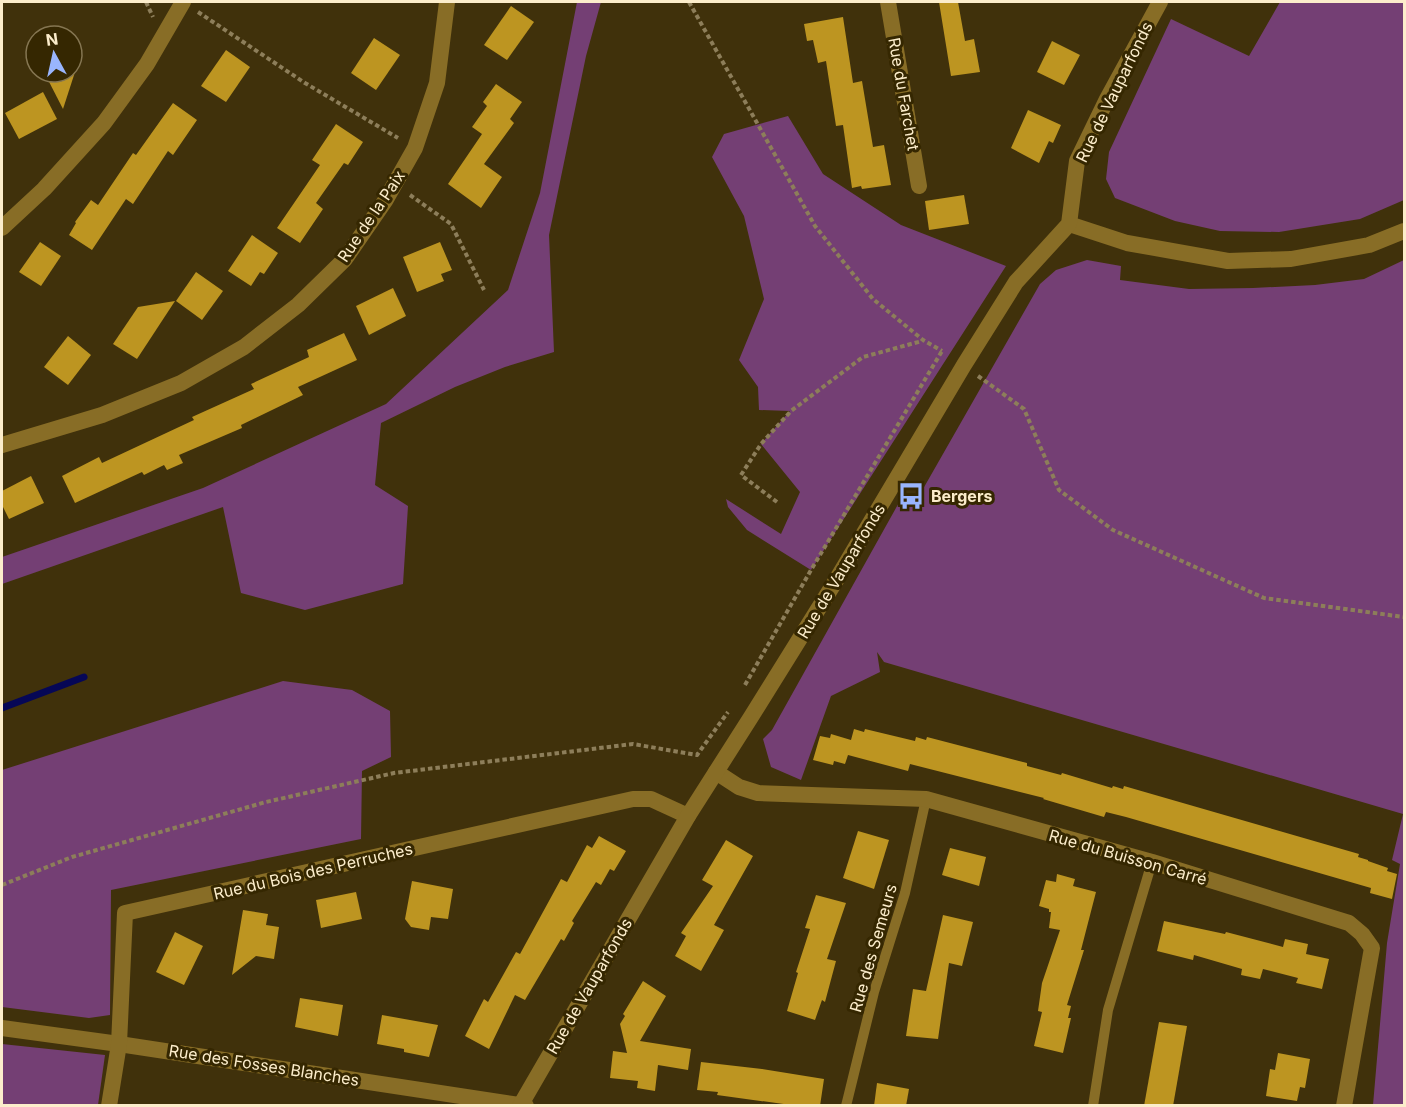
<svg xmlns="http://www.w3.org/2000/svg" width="1406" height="1107" font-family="Inter,sans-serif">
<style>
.green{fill:#743f74}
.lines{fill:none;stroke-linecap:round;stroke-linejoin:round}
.stream{stroke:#060756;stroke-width:7}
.building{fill:#bd9521}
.path{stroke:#8d7e5a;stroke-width:4;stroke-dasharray:4.5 3;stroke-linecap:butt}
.service{stroke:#886d26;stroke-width:10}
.minor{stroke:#886d26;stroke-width:16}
.labels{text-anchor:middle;stroke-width:6;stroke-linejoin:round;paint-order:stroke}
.street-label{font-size:16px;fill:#fcedcb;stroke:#352701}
.poi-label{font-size:16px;font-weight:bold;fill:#fcedcb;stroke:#352701;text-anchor:start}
</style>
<rect width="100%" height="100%" fill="#40310b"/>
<g class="green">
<path d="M577,2H601L586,56L549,235L554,352L505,367L455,387L381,423L375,485L408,506L403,584L305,610L241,593L223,507L2,584V557L203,488L386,404L508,290L540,193Z"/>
<path d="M1280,2H1404V200L1360,219L1279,232L1220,231L1175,221L1115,198L1106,179L1109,152L1171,19L1249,56Z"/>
<path d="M788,116L823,174L901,225L1006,266L811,570L747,530L728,507L726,499L781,534L800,492L761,444L790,411L759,410L758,387L739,360L764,299L744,216L712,157L724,134Z"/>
<path d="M1087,260L1121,266L1120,280L1189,289L1253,288L1315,285L1364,279L1404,260V1105H1373L1387,943L1400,864L1392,860L1403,814L884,662L877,652L880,672L831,696L801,780L771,767L763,739L772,730L901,499L915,503L1040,284L1056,270Z"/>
<path d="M283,681L352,690L390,711L391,757L362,771L361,839L111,890L110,1015L89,1018L2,1007V770Z"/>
<path d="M2,1044L105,1055L98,1105H2Z"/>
</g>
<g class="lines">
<path class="stream" d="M2,708L84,677"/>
</g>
<g class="building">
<path d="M939,2H958L965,41L974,39L980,72L951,76Z"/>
<path d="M511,6L534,22L507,60L484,45Z"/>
<path d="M843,17L853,83L862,81L873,147L884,145L891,185L862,189L861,186L852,188L843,125L836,126L826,61L818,63L813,40L807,41L804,24Z"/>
<path d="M374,38L400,55L376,90L351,73Z"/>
<path d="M1052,41L1080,55L1064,85L1037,72Z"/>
<path d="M226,50L250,67L226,102L201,86Z"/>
<path d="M44,72H75L63,109Z"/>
<path d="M496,84L522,102L510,119L514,123L484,164L502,177L481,208L448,184L482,134L472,127L487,106L483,102Z"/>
<path d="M43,92L57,119L19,139L5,113Z"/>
<path d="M173,103L197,120L173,155L168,151L133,204L126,199L92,250L69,235L76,223L75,222L91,200L98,205L133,153L136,155Z"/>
<path d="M1028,110L1061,125L1053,143L1049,141L1039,163L1011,148Z"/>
<path d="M336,124L363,142L348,165L344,163L316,203L323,209L300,243L277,228L320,165L312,160Z"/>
<path d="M964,195L969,224L929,230L925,201Z"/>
<path d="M252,235L278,253L264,274L260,272L251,286L228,271Z"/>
<path d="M40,242L61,256L41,286L19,272Z"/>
<path d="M440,242L452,270L441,274L444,281L417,292L403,257Z"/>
<path d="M196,272L223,291L202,320L176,301Z"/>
<path d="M393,288L406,316L369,335L356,306Z"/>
<path d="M175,301L137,359L113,344L138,307Z"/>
<path d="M344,333L357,360L298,387L303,395L241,425L242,428L179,455L183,463L167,470L164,465L144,475L142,472L75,503L62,476L99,457L102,463L194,420L192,417L254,389L251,384L309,357L307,350Z"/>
<path d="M68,336L91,355L68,385L44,367Z"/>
<path d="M31,476L44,503L9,519L2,505V491Z"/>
<path d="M854,729L864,732L865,729L915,741L916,737L926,740L927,737L1027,763V766L1061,775L1062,773L1112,788L1113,786L1123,789L1124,786L1359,854L1358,857L1368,860V861L1388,868L1387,871L1397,874L1392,899L1370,893L1371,888L1126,817L1106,812L1104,817L1043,799L1044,798L910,764L908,771L848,755L845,764L834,761L833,765L813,760L820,736L830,738L831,734L851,740Z"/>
<path d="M858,831L889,840L874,889L843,878Z"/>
<path d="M599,836L626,851L614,871L610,869L601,885L596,882L572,921L574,923L564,941L561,939L525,1000L515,995L489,1049L465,1036L484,999L488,1002L516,952L520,954L561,879L567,882L587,845L592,848Z"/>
<path d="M726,840L753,856L714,925L724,930L701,971L675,956L686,936L681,933L713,886L702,880Z"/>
<path d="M950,848L986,857L979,886L942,875Z"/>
<path d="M1057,874L1075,879L1073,886L1096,892L1081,950H1084L1067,1005L1071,1006L1068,1018H1071L1063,1053L1034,1046L1042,1012L1038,1011L1042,983L1060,930L1049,928L1051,912H1049V909L1039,906L1046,880L1056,882Z"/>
<path d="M412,881L453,889L448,919L431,917L429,930L411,927L405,919Z"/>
<path d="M356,892L362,919L321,928L316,900Z"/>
<path d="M816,895L846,903L827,959L836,961L825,1002L822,1000L815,1020L787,1011L798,973L796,972L810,929L805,928Z"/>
<path d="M243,910L268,914L266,925L279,927L274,959L256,956L232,975Z"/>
<path d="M943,915L973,922L962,966L949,963L938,1039L906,1036L913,989L926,991Z"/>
<path d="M1164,921L1225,934L1226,932L1283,947L1285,939L1308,944L1306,954L1329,959L1322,989L1296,983L1298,978L1263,969L1260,979L1241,975L1242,969L1194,955L1193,960L1157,951Z"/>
<path d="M175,932L203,946L184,985L156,972Z"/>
<path d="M643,981L666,996L640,1041L691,1049L688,1070L658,1065L655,1091L637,1088L638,1081L610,1078L613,1051L627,1053L620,1024L625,1016L623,1014Z"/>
<path d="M300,998L343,1005L338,1036L295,1027Z"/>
<path d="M382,1015L438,1025L429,1057L404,1052V1049L377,1044Z"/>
<path d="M1159,1022L1187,1026L1173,1106H1144Z"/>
<path d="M1278,1053L1310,1059L1305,1088L1300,1087L1297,1101L1266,1096L1270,1069L1275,1070Z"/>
<path d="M701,1062L762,1069L824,1079L820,1106H798L717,1095L718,1092L697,1090Z"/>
<path d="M877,1083L909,1089L906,1106H874Z"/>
</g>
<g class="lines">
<g class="path">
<path d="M146,2L153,17"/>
<path d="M689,2L815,226L873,299L923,340L942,351"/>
<path d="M198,12L305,83L398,138"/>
<path d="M410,195L451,224L484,290"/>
<path d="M978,376L1024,409L1059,490L1113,530L1264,598L1404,617"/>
<path d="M777,502L741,475L761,444L791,411L863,357L922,341"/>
<path d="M745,685L811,570L942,351"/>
<path d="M2,885L72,857L266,802L394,773L633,744L697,755L728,712"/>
</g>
<g class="service">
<path d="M846,1106L874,992L905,893L926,799"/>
<path d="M1093,1106L1108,1010L1152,862"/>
</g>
<g class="minor">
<path d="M888,2L919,186"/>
<path d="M1069,224L1127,243L1228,261L1291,259L1369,245L1404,231"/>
<path d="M2,228L44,189L104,123L147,64L183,2"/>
<path d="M2,445L102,415L181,383L244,347L298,305L345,259L385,201L415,148L437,83L447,2"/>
<path d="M716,772L739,787L758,793L926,799L1152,862L1349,923L1362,934L1372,948L1344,1106"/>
<path d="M2,1028L119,1044L526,1106"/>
<path d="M109,1106L119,1044L125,913L633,799H651L688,816"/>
<path d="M520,1106L688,816L751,717L835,582L964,365L1016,282L1069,224L1077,161L1107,99L1160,2"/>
</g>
</g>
<defs>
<symbol id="bus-bare" viewBox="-9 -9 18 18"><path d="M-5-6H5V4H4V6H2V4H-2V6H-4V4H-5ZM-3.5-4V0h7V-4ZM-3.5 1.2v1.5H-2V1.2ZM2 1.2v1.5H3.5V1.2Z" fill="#99b5fd" stroke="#352701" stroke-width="2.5" paint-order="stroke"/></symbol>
</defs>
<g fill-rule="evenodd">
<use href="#bus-bare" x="892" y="477" width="38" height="38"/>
</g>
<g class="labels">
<g class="street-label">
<text transform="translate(1114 92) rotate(-64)" y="6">Rue de Vauparfonds</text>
<text transform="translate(904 94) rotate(80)" y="6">Rue du Farchet</text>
<text transform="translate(371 216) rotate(-56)" y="6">Rue de la Paix</text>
<text transform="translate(841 571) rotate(-59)" y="6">Rue de Vauparfonds</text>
<text transform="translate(1128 857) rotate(16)" y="6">Rue du Buisson Carré</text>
<text transform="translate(313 871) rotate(-13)" y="6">Rue du Bois des Perruches</text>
<text transform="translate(873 948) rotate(-74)" y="6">Rue des Semeurs</text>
<text transform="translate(589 986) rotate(-60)" y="6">Rue de Vauparfonds</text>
<text transform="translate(264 1065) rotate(9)" y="6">Rue des Fosses Blanches</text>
</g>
<g class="poi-label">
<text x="931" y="502">Bergers</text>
</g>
</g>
<rect width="1406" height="1107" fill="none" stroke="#fcedcb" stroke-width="6"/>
<g transform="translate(54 54) rotate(352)"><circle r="28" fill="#352701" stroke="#857652" stroke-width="1.5"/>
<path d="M0-4.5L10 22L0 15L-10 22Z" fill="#99b5fd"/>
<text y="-9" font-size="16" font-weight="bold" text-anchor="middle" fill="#fcedcb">N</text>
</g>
</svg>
